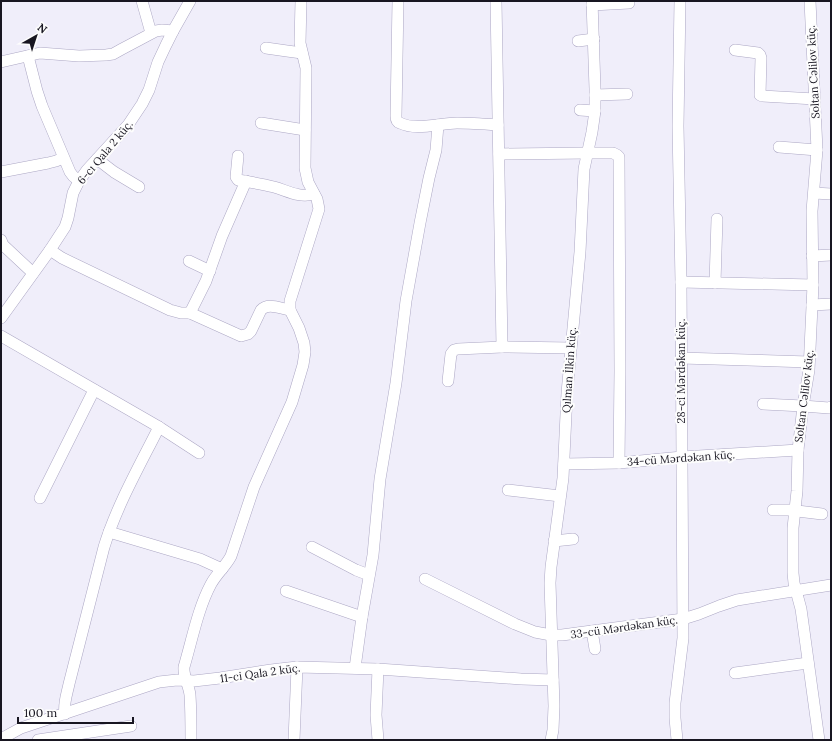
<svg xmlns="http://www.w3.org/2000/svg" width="832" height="741" font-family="Lora,serif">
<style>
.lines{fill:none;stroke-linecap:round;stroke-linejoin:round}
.minor-casing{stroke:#aca7c4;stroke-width:12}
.minor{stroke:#fff;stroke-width:11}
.labels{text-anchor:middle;stroke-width:4;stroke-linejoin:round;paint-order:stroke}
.street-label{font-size:11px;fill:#181621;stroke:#fdfdfd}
</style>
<rect width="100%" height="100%" fill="#f0eefa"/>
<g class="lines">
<defs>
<g id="minor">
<path d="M142,1L151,33"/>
<path d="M398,1L396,116C396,120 397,122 400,123C416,131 440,123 457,123C470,123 484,124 498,125"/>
<path d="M496,1L502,347"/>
<path d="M810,1L817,150L812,211L813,285L809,370L803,406L798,450L797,491L793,528V573L794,583L801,609L819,740"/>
<path d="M592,5L629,3"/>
<path d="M578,41L594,39"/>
<path d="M266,48L287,51L302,53"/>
<path d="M735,50L758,53L760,55L761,58L760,95L762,96L815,99"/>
<path d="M28,56L37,91L42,106L70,172L73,176L79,181"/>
<path d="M1,62L40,53L79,56L106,55L113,54L122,49L156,31L162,30L173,31"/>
<path d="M595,95L627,94"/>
<path d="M580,110L595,111"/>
<path d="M261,123L305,130"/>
<path d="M779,147L817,150"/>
<path d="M499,154L587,153H613L617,155L619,157L620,371L619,463"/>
<path d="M238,156L236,177L238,180C250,182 262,184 274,187C288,191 299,198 314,194"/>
<path d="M97,159L114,172L139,187"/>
<path d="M1,172L48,163L56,161L63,158"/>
<path d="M814,193L831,194"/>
<path d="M1,240L3,245L33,273"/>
<path d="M50,250L62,258L170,310L181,313H190L241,336L248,334L251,331L261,310C268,302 281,309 290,310"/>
<path d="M812,256L831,255"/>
<path d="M189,261L210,271"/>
<path d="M681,282L813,285"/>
<path d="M715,283L717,219"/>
<path d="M812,305L831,304"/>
<path d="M190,313L206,281L222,236L246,181"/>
<path d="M1,318L50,250L65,227L68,218L73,193L79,181L87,170L128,125L142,104L149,90L158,62L166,45L173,31L190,1"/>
<path d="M1,336L159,427L199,453"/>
<path d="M681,358L809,362"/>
<path d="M448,381L451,354L454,350L458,349L502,347L571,348"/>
<path d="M763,404L803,406L829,408L831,407"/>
<path d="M564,464L619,463L682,457L798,450"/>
<path d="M508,490L560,496"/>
<path d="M40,498L94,390"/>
<path d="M773,510H789L822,514"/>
<path d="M109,532L200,559L222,569"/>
<path d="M554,541L573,539"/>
<path d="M312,547L356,570L369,575"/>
<path d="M425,579L515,624L535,632L551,635H562L592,631L683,619L699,614L719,606L737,600L831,585"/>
<path d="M286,591L362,617"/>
<path d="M592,631L595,649"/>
<path d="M355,668L362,617L373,555L380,479L396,383L406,301L420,223L429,178L436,150L438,125"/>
<path d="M735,673L808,663"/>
<path d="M65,714C63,704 67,694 69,684L104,547C117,505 139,467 159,427"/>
<path d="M1,739L21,728L159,682L177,680L194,681L220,678L271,670L297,667L378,669L521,679L553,680"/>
<path d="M38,740L131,726"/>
<path d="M191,740C191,725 191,710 190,695C189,685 183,677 184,667C192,640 198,608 211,584C217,573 226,566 231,556L254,487L292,402L303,365L305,352L304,343L299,328L290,310V301L319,209L317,199L308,182L305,168L306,68L300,43L301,1"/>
<path d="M294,740L297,667"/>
<path d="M378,740L376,715L378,669"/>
<path d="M551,740L553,730L554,706L550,583L551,567L563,478L567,393L580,252L584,169L592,132L595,111V89L592,1"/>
<path d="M677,740L675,718V703L683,638L681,282L678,126L680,1"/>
</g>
</defs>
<use href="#minor" class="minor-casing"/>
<use href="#minor" class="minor"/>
</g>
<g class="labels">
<g class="street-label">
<text transform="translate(813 72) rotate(-93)" y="4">Soltan Cəlilov küç.</text>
<text transform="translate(105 152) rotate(-50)" y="4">6-cı Qala 2 küç.</text>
<text transform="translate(569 370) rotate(-86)" y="4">Qılman İlkin küç.</text>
<text transform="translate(681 371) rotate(-90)" y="4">28-ci Mərdəkan küç.</text>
<text transform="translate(804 396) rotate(-83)" y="4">Soltan Cəlilov küç.</text>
<text transform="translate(681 458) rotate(-4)" y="4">34-cü Mərdəkan küç.</text>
<text transform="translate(624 627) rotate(-8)" y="4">33-cü Mərdəkan küç.</text>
<text transform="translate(260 673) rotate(-8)" y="4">11-ci Qala 2 küç.</text>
</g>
</g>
<rect width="832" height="741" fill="none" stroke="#181621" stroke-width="4"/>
<g transform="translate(36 36) rotate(39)" stroke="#fdfdfd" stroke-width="3" paint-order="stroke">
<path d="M0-3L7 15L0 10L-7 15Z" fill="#181621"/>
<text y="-6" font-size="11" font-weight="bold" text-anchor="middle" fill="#181621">N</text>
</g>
<path d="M18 717v6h115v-6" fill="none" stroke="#181621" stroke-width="2"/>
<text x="24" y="717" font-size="12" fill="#181621" stroke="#fdfdfd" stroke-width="3" paint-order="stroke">100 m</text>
</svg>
